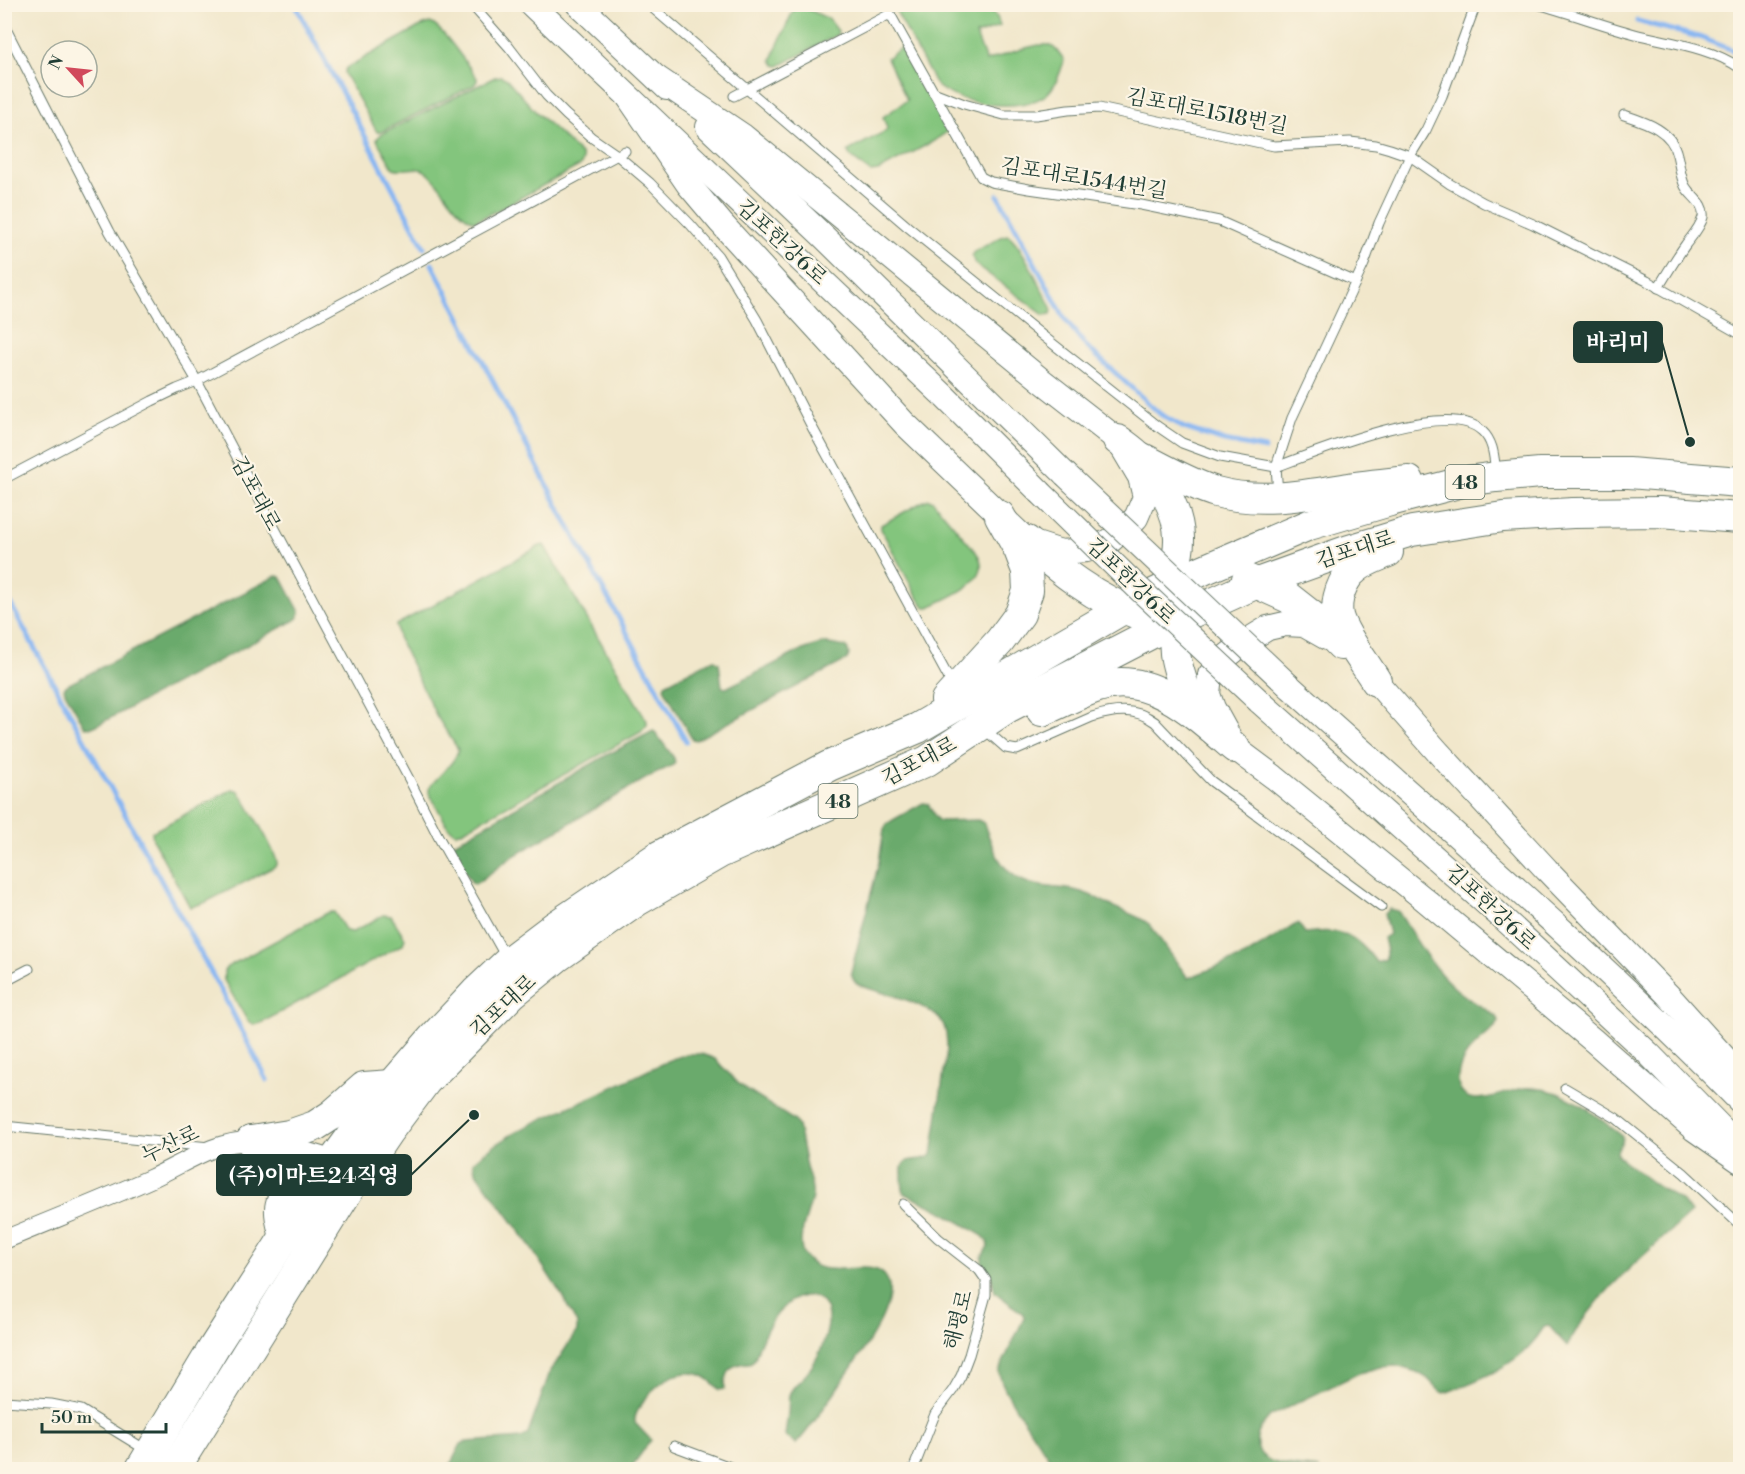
<svg xmlns="http://www.w3.org/2000/svg" width="1745" height="1474" font-family="'Libre Bodoni','Noto Serif KR',serif">
<style>
.green{fill:#83c57d;stroke:#518158;stroke-width:1.5}
.forest{fill:#6aaa6c;stroke:#447450;stroke-width:1.5}
.lines{fill:none;stroke-linecap:round;stroke-linejoin:round}
.stream{stroke:#87b6f2;stroke-width:5}
.service-casing{stroke:#687869;stroke-width:11}
.minor-casing{stroke:#687869;stroke-width:20}
.tertiary-casing{stroke:#687869;stroke-width:26}
.primary-casing{stroke:#687869;stroke-width:32}
.service{stroke:#fff;stroke-width:9}
.minor{stroke:#fff;stroke-width:18}
.tertiary{stroke:#fff;stroke-width:24}
.primary{stroke:#fff;stroke-width:30}
.tertiary-bridge-casing{stroke:#687869;stroke-width:26;stroke-linecap:butt}
.tertiary-bridge{stroke:#fff;stroke-width:24}
.labels{text-anchor:middle;stroke-width:4.5;stroke-linejoin:round;paint-order:stroke}
.shield{fill:#fcf5e5;stroke:#617469;stroke-width:1.5}
.shield-label{font-size:20px;font-weight:bold;fill:#1f3d34}
.street-label{font-size:21px;fill:#1f3d34;stroke:#fcf5e5}
.leader{fill:none;stroke:#1f3d34;stroke-width:2}
.callout-dot{fill:#1f3d34;stroke:#fcf5e5;stroke-width:2}
.callout{fill:#1f3d34;stroke:#1f3d34;stroke-width:2}
.callout-label{font-size:22px;text-anchor:middle;font-weight:bold;fill:#fff}
</style>
<rect width="100%" height="100%" fill="#fcf5e5"/>
<filter id="ink" filterUnits="userSpaceOnUse"><feTurbulence type="fractalNoise" baseFrequency=".0167" numOctaves="2"/><feDisplacementMap in="SourceGraphic" scale="12" xChannelSelector="R" yChannelSelector="G"/><feConvolveMatrix kernelMatrix="1 2 1 2 8 2 1 2 1" color-interpolation-filters="sRGB"/></filter>
<filter id="wash" filterUnits="userSpaceOnUse"><feTurbulence type="fractalNoise" baseFrequency=".008" numOctaves="4" result="noise"/><feDisplacementMap in="SourceGraphic" scale="24" xChannelSelector="R" yChannelSelector="G"/><feGaussianBlur stdDeviation="1.35" result="paint"/><feColorMatrix in="noise" values="0 0 0 0 0 0 0 0 0 0 0 0 0 0 0 0 0 1.4 0 .05"/><feComposite in="paint" operator="in"/></filter>
<g filter="url(#wash)">
<rect width="100%" height="100%" fill="#f1e7cb"/>
<g class="green">
<path d="M976,4C991,9 996,10 1000,26L976,35L986,61C1000,57 1040,40 1051,46C1057,49 1061,55 1064,60C1061,71 1055,87 1047,94C1023,114 958,105 936,85L897,13L895,5Z"/>
<path d="M799,5L829,19L838,31L837,35L779,66L775,65L772,60L775,51L793,11L796,7Z"/>
<path d="M430,23C443,27 467,65 477,78V81L474,85L381,132H377L344,73L346,68L419,27Z"/>
<path d="M901,48L906,50L948,130L947,132L932,142L878,171L870,172L850,156L848,151L886,131L887,128L883,117L907,100L887,58Z"/>
<path d="M501,76L507,79L535,111L581,154L583,159L581,165L498,210L475,221C454,215 443,183 425,171C415,165 403,172 393,168L378,142L377,139L380,135L495,77Z"/>
<path d="M1008,235C1021,243 1040,287 1049,303L1052,310L1051,314L1044,315L975,264L972,256L974,252L1003,236Z"/>
<path d="M929,499L933,501L976,552C997,580 949,597 929,607H924L914,591L881,529V525L922,502Z"/>
<path d="M544,545L647,721V725L641,732L460,832L456,833L448,827L429,793V788C437,776 457,762 458,749L437,717L398,637L396,625L540,546Z"/>
<path d="M233,789L239,791C247,805 277,851 277,864L274,867L204,903L190,907L153,840L152,832Z"/>
<path d="M329,912H334L346,931L353,932L383,915L391,916L405,938L403,944L261,1023C255,1025 252,1025 247,1020L224,980V971L227,967Z"/>
</g>
<g class="forest">
<path d="M276,576L281,577L300,612L297,619L99,724L90,728L86,727L84,725L65,692L64,688L67,685Z"/>
<path d="M823,643L846,647C850,653 850,656 845,661L696,740L692,739L664,688L665,684L709,661L715,660L719,663L722,687L726,688L800,651Z"/>
<path d="M653,731L655,732L674,758L675,763L673,765L645,779L512,857L481,880L475,884L472,883L452,849L451,845L454,843L607,755Z"/>
<path d="M923,803L928,804L936,818L939,821L978,820L984,823C995,854 1003,881 1042,886C1054,888 1066,888 1078,891C1092,894 1103,902 1116,908C1127,913 1139,916 1149,924L1188,978L1245,956L1298,923L1305,933C1340,928 1355,933 1376,962L1386,959V950L1383,938L1389,934L1384,914L1389,909L1398,911C1415,938 1431,968 1456,989C1469,1000 1485,1008 1498,1018L1499,1022C1490,1034 1476,1042 1467,1054C1461,1062 1458,1070 1458,1080C1460,1116 1506,1090 1524,1088C1531,1087 1539,1089 1547,1090C1574,1096 1599,1118 1621,1135L1623,1139L1617,1152L1618,1156L1651,1182L1683,1202L1691,1213C1647,1253 1596,1292 1567,1346L1549,1326L1544,1327C1522,1364 1484,1378 1445,1393L1440,1391L1427,1378L1417,1372L1396,1366L1381,1367L1359,1373L1270,1416C1263,1424 1255,1433 1257,1445C1260,1468 1303,1466 1320,1469H1056C1045,1449 999,1390 999,1371L1024,1318L1023,1314L995,1292L991,1276L982,1263V1257L988,1246L987,1241L983,1236L941,1211L904,1193C902,1187 902,1180 902,1173C900,1153 921,1164 932,1155L947,1049C947,1041 947,1033 944,1026C937,1009 900,997 884,993C875,990 865,988 857,984C853,981 852,977 851,972L879,862L884,829L887,824L893,820Z"/>
<path d="M687,1054H702L715,1059L738,1083L748,1091L795,1121L798,1126C801,1139 803,1153 806,1166C808,1176 814,1187 812,1197C809,1213 795,1240 804,1255C819,1281 857,1262 877,1270C914,1287 857,1359 845,1377C829,1400 815,1423 796,1444L785,1436C786,1428 787,1420 788,1413C789,1407 788,1400 789,1395C792,1386 802,1380 807,1373C819,1358 838,1319 822,1302C818,1297 811,1295 805,1296C784,1298 767,1326 760,1344C757,1349 757,1357 753,1361C749,1365 745,1362 740,1364C729,1366 724,1379 725,1389L719,1390C696,1359 662,1375 644,1401C639,1409 634,1414 635,1423L651,1440L630,1469L459,1470L451,1463L461,1444L466,1442L522,1438L528,1434L550,1372L577,1331V1324L561,1294L526,1240L475,1171L473,1162C503,1134 550,1115 587,1099C616,1086 644,1072 672,1059Z"/>
</g>
<g class="lines">
<g class="stream">
<path d="M295,4L424,247"/>
<path d="M1637,21L1699,37L1740,53"/>
<path d="M998,195L1065,319L1085,345L1099,358L1160,414L1184,428L1224,441L1265,449"/>
<path d="M432,264L562,514L686,741"/>
<path d="M4,592L226,1000L267,1080"/>
</g>
</g>
</g>
<g filter="url(#ink)">
<g class="lines">
<defs>
<g id="service">
<path d="M471,4L509,47L546,95L566,115L591,137L617,155L650,183L690,224L718,256L757,320L812,427L953,686"/>
<path d="M648,4L908,227L1043,336L1157,426L1182,443L1220,457L1276,467"/>
<path d="M889,4L890,14L896,25L981,177L991,182L1029,189L1141,205L1219,221L1356,282"/>
<path d="M1537,4C1570,13 1602,25 1635,34C1670,43 1710,47 1740,68"/>
<path d="M4,25L110,232L197,381L250,482L409,779L439,838L507,959"/>
<path d="M933,92L964,104L1004,115H1036L1068,110L1099,108L1274,146L1350,142L1376,145L1390,149L1410,156L1450,184L1484,203L1533,224L1647,281L1740,334"/>
<path d="M734,96L890,14"/>
<path d="M1624,115C1645,122 1672,130 1677,155C1680,166 1680,176 1685,186C1691,197 1705,203 1703,217C1700,228 1692,236 1686,244C1676,258 1667,273 1658,288"/>
<path d="M1276,467C1316,452 1448,398 1482,431C1494,442 1494,458 1496,473"/>
<path d="M4,479L152,401L177,389L197,381L625,151"/>
<path d="M1278,493L1276,467L1292,418L1364,264L1379,223L1410,156L1426,130L1442,96L1476,4"/>
<path d="M990,734L1006,748L1017,750L1092,717C1114,710 1135,707 1155,722L1211,781L1381,907"/>
<path d="M4,982L29,969"/>
<path d="M1565,1088L1616,1118L1684,1173L1740,1225"/>
<path d="M4,1126L209,1147"/>
<path d="M903,1204L938,1238L979,1270L986,1280V1295L969,1355L961,1376L953,1390L935,1414L913,1470"/>
<path d="M4,1401L51,1404L81,1410L146,1450"/>
<path d="M674,1446L738,1470"/>
</g>
<path id="minor" d="M4,1240C54,1219 103,1200 152,1178C183,1164 215,1141 250,1141C268,1141 326,1155 342,1164"/>
<g id="tertiary">
<path d="M531,4L945,397L1040,492"/>
<path d="M578,4L667,88"/>
<path d="M629,98L688,184L721,223L904,423L1027,541L1061,552L1087,550L1110,541L1136,518L1145,497L1140,477L1118,440L1041,380L743,136L657,78"/>
<path d="M708,127L823,236L1065,474"/>
<path d="M1327,638L1304,625L1285,624L1268,628L1245,642L1226,657L1210,675L1208,694L1213,708L1235,748L1274,777L1424,899L1594,1041L1694,1129L1740,1161"/>
<path d="M1365,669L1437,751L1547,870L1668,995L1740,1075"/>
<path d="M1289,686C1441,822 1597,956 1740,1101"/>
<path d="M1259,701L1497,913L1648,1053L1740,1147"/>
</g>
<g id="primary">
<path d="M1118,440C1126,446 1134,451 1140,458C1159,476 1180,513 1179,540C1179,561 1170,579 1162,597"/>
<path d="M1140,457C1165,469 1189,484 1216,492C1260,504 1305,495 1349,488C1369,485 1389,483 1409,481"/>
<path d="M1027,541C1060,571 1096,599 1138,614"/>
<path d="M1247,579L1289,598L1317,620L1341,645"/>
<path d="M1180,605C1167,651 1178,669 1193,712"/>
<path d="M1376,681C1365,663 1343,635 1338,616C1335,600 1342,579 1355,569C1364,561 1377,557 1388,552"/>
<path d="M946,700L1000,641L1020,614L1028,591L1027,571L1019,550L1000,516"/>
<path d="M1042,711C1061,703 1079,693 1098,687C1150,669 1199,717 1235,748"/>
<path d="M251,1141L289,1135L315,1126L332,1115L364,1087L392,1085"/>
<path d="M251,1141C270,1153 291,1165 285,1191C284,1197 280,1203 280,1209C279,1217 283,1228 285,1237"/>
<path d="M140,1470L214,1347L334,1160L364,1119L392,1085L431,1040L476,992L509,961L554,927L659,856L829,766L918,728L1123,609L1203,570L1309,525L1390,501L1466,481L1496,477L1540,473H1629L1740,482"/>
<path d="M174,1470L349,1189L387,1133L426,1081L513,993L556,958L637,901L720,853L927,761L1007,708L1189,614L1257,583L1349,550L1412,531L1503,517L1573,513L1660,512L1740,518"/>
</g>
</defs>
<use href="#service" class="service-casing"/>
<use href="#minor" class="minor-casing"/>
<use href="#tertiary" class="tertiary-casing"/>
<use href="#primary" class="primary-casing"/>
<use href="#service" class="service"/>
<use href="#minor" class="minor"/>
<use href="#tertiary" class="tertiary"/>
<use href="#primary" class="primary"/>
<defs>
<g id="tertiary-bridge">
<path d="M1065,474L1289,686"/>
<path d="M1040,492L1136,586L1259,701"/>
</g>
</defs>
<use href="#tertiary-bridge" class="tertiary-bridge-casing"/>
<use href="#tertiary-bridge" class="tertiary-bridge"/>
</g>
</g>
<g class="labels">
<g class="shield">
<rect x="1445.5" y="465" width="39" height="34" rx="4.5"/>
<rect x="818.5" y="784" width="39" height="34" rx="4.5"/>
</g>
<g class="shield-label">
<text x="1465" y="489">48</text>
<text x="838" y="808">48</text>
</g>
<g class="street-label">
<text transform="translate(1207 111) rotate(11)" y="7">김포대로1518번길</text>
<text transform="translate(1084 178) rotate(9)" y="7">김포대로1544번길</text>
<text transform="translate(782 242) rotate(43)" y="7">김포한강6로</text>
<text transform="translate(256 493) rotate(62)" y="7">김포대로</text>
<text transform="translate(1355 549) rotate(-18)" y="7">김포대로</text>
<text transform="translate(1131 581) rotate(44)" y="7">김포한강6로</text>
<text transform="translate(919 761) rotate(-28)" y="7">김포대로</text>
<text transform="translate(1491 907) rotate(43)" y="7">김포한강6로</text>
<text transform="translate(503 1006) rotate(-43)" y="7">김포대로</text>
<text transform="translate(170 1144) rotate(-25)" y="7">누산로</text>
<text transform="translate(958 1320) rotate(-76)" y="7">해평로</text>
</g>
</g>
<path class="leader" d="M1690 442L1662 342M474 1115L411 1175"/>
<g class="callout-dot">
<circle cx="1690" cy="442" r="6"/>
<circle cx="474" cy="1115" r="6"/>
</g>
<g class="callout">
<rect x="1574" y="322" width="88" height="40" rx="6"/>
<rect x="217" y="1155" width="194" height="40" rx="6"/>
</g>
<g class="callout-label">
<text x="1618" y="350">바리미</text>
<text x="314" y="1183">(주)이마트24직영</text>
</g>
<rect width="1745" height="1474" fill="none" stroke="#fcf5e5" stroke-width="24"/>
<g transform="translate(69 69) rotate(297)"><circle r="28" fill="#fcf5e5" stroke="#a4ab9e" stroke-width="1.5"/>
<path d="M0-4.5L10 22L0 15L-10 22Z" fill="#d1495b"/>
<text y="-9" font-size="16" font-weight="bold" text-anchor="middle" fill="#1f3d34">N</text>
</g>
<path d="M42 1423v9h124v-9" fill="none" stroke="#1f3d34" stroke-width="3"/>
<text x="51" y="1423" font-size="18" fill="#1f3d34" stroke="#fcf5e5" stroke-width="4.5" paint-order="stroke">50 m</text>
</svg>
